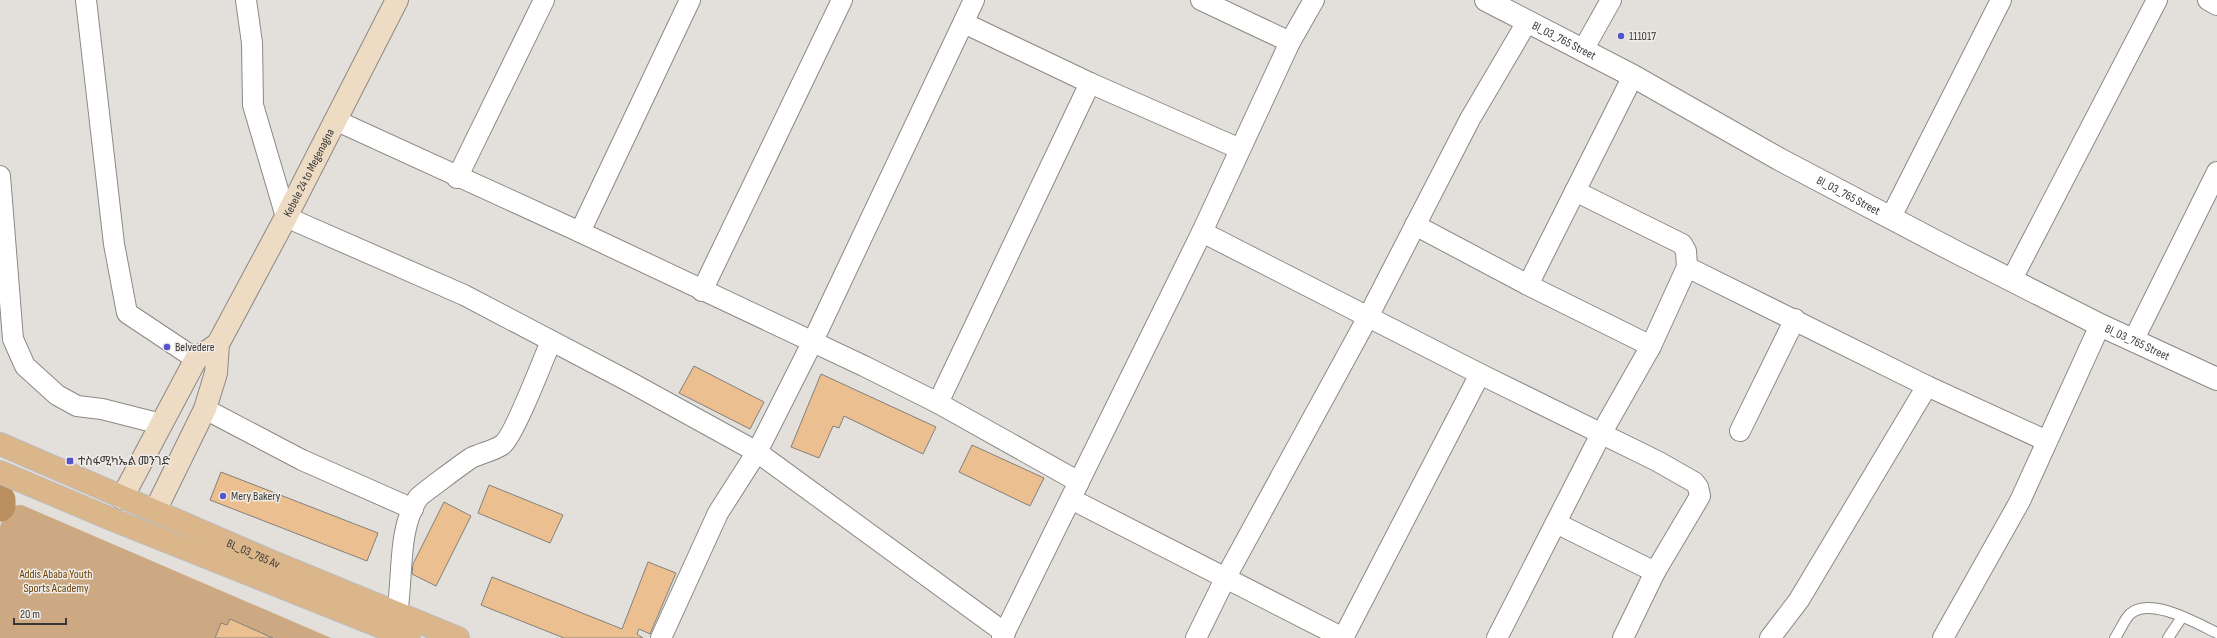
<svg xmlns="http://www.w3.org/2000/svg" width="2217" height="638" font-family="'Sofia Sans Condensed','Noto Sans Ethiopic',sans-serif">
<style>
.green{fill:#cda983}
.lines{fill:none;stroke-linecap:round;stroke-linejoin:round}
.river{stroke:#bb9061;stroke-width:31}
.building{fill:#ebbf8f;stroke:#83807c}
.service-casing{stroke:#8c8985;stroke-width:12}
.minor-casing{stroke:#8c8985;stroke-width:22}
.tertiary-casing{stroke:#8c8985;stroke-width:24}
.secondary-casing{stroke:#8c8985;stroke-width:24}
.primary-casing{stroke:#bcbbbb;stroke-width:24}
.service{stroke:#fff;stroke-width:10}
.minor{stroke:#fff;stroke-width:20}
.tertiary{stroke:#fff;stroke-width:22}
.secondary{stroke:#eddbc4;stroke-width:22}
.primary{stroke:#dbb68a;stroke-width:22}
.poi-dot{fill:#5554cc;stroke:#f0ece8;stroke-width:1.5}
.labels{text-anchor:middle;stroke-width:3;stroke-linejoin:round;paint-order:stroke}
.poi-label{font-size:12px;fill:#393836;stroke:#f0ece8;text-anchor:start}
.street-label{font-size:12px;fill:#393836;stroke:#f0ece8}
.park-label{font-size:12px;fill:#6d4307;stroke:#f0ece8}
</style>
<rect width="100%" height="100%" fill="#e3dfdb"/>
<path class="green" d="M22,505L331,638H0V527L6,506Z"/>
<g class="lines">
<path class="river" d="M0,500V506"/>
</g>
<g class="building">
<path d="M694,366L764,402L750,429L679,393Z"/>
<path d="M821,374L936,427L923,454L844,416L839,428L833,426L819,458L791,447Z"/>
<path d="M972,445L1044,478L1030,506L959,472Z"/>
<path d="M221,472L378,533L367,561L210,500Z"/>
<path d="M489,485L563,515L550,543L478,513Z"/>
<path d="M444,502L471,516L436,586L412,574L413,564Z"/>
<path d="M648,562L676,573L650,634L639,629L637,634L643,638H564L481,605L492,577L622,629Z"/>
<path d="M230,619L273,638H215L221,623L227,625Z"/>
</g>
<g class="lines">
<defs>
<g id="service">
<path d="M2115,638C2120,631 2124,620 2130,614C2150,596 2196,623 2217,633"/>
<path d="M2168,638L2182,617"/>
</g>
<g id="minor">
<path d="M86,0L114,244L127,313L196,359"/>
<path d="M246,0L252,43L253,105L286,217L464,295L628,381L757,452L1005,633"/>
<path d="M1201,0L1290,42"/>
<path d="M2208,0L2217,5"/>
<path d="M964,23L1090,83L1240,149"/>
<path d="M1583,50L1611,0"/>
<path d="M335,120L580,232L864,366L938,403L1079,482"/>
<path d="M0,176L13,339L25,366L57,395L77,406L102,409L161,424"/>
<path d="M457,178L544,0"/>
<path d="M1891,217L2001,0"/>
<path d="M1415,225L1528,285L1651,346"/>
<path d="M580,232L690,0"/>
<path d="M1202,232L1480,374L1657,461L1694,482L1698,487L1700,496L1655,572L1623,638"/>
<path d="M1687,267L1927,386L2047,441"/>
<path d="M2012,279L2157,0"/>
<path d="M1528,285L1633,76"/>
<path d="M702,291L842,0"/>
<path d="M2134,339L2217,172"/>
<path d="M938,403L1090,83"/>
<path d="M205,409L302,460L413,509"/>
<path d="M1740,431L1795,319"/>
<path d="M1071,499L1343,638"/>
<path d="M1556,523L1655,572"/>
<path d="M393,629C406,590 394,535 418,498C420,495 465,462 471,458C481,453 493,451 502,445C513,438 544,358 551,341"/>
<path d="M661,638L718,513L757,452L812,343L974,0"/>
<path d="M1002,638L1202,232L1290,42L1314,0"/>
<path d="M1196,638L1226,577L1368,317L1470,119L1527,22"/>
<path d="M1343,638L1480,374"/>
<path d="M1497,638L1601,434L1651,346L1687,267L1686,251L1682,244L1575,191"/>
<path d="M1770,638L1799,600L1927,386"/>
<path d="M1943,638L2020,501L2100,325"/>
</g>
<g id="tertiary">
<path id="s1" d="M1486,0L1633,76L1779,159L1954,251L2100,325L2217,379"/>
</g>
<g id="secondary">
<path d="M122,498L196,359L218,344"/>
<path id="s2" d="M155,511L205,409L216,373L218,344L286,217L397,0"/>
</g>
<g id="primary">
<path id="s3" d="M0,444L268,560L458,638"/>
<path d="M0,472L111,519L409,638"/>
</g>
</defs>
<use href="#service" class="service-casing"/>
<use href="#minor" class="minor-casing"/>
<use href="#tertiary" class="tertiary-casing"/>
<use href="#secondary" class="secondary-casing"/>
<use href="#primary" class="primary-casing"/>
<use href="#service" class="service"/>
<use href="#minor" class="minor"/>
<use href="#tertiary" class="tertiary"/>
<use href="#secondary" class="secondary"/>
<use href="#primary" class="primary"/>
</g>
<g class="poi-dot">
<circle cx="1621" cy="36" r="4"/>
<circle cx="167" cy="347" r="4"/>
<rect x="66" y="457" width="8" height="8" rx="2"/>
<circle cx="223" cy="496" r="4"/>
</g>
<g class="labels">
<g class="poi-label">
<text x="1629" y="40">111017</text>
<text x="175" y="351">Belvedere</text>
<text x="78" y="465">ተስፋሚካኤል መንገድ</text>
<text x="231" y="500">Mery Bakery</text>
</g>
<g class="street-label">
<text dy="4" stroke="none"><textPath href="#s1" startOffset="88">Bl_03_765 Street</textPath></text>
<text dy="4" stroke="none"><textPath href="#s2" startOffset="374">Kebele 24 to Megenagna</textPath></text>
<text dy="4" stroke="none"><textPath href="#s1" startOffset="412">Bl_03_765 Street</textPath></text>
<text dy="4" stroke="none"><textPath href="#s1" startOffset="736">Bl_03_765 Street</textPath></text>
<text dy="4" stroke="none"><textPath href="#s3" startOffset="276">BL_03_785 Av</textPath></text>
</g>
<g class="park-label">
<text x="56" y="578">Addis Ababa Youth<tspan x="56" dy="14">Sports Academy</tspan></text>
</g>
</g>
<path d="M14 618v6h52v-6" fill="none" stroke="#393836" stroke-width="2"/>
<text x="20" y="618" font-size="12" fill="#393836" stroke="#f0ece8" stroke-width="3" paint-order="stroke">20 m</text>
</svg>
